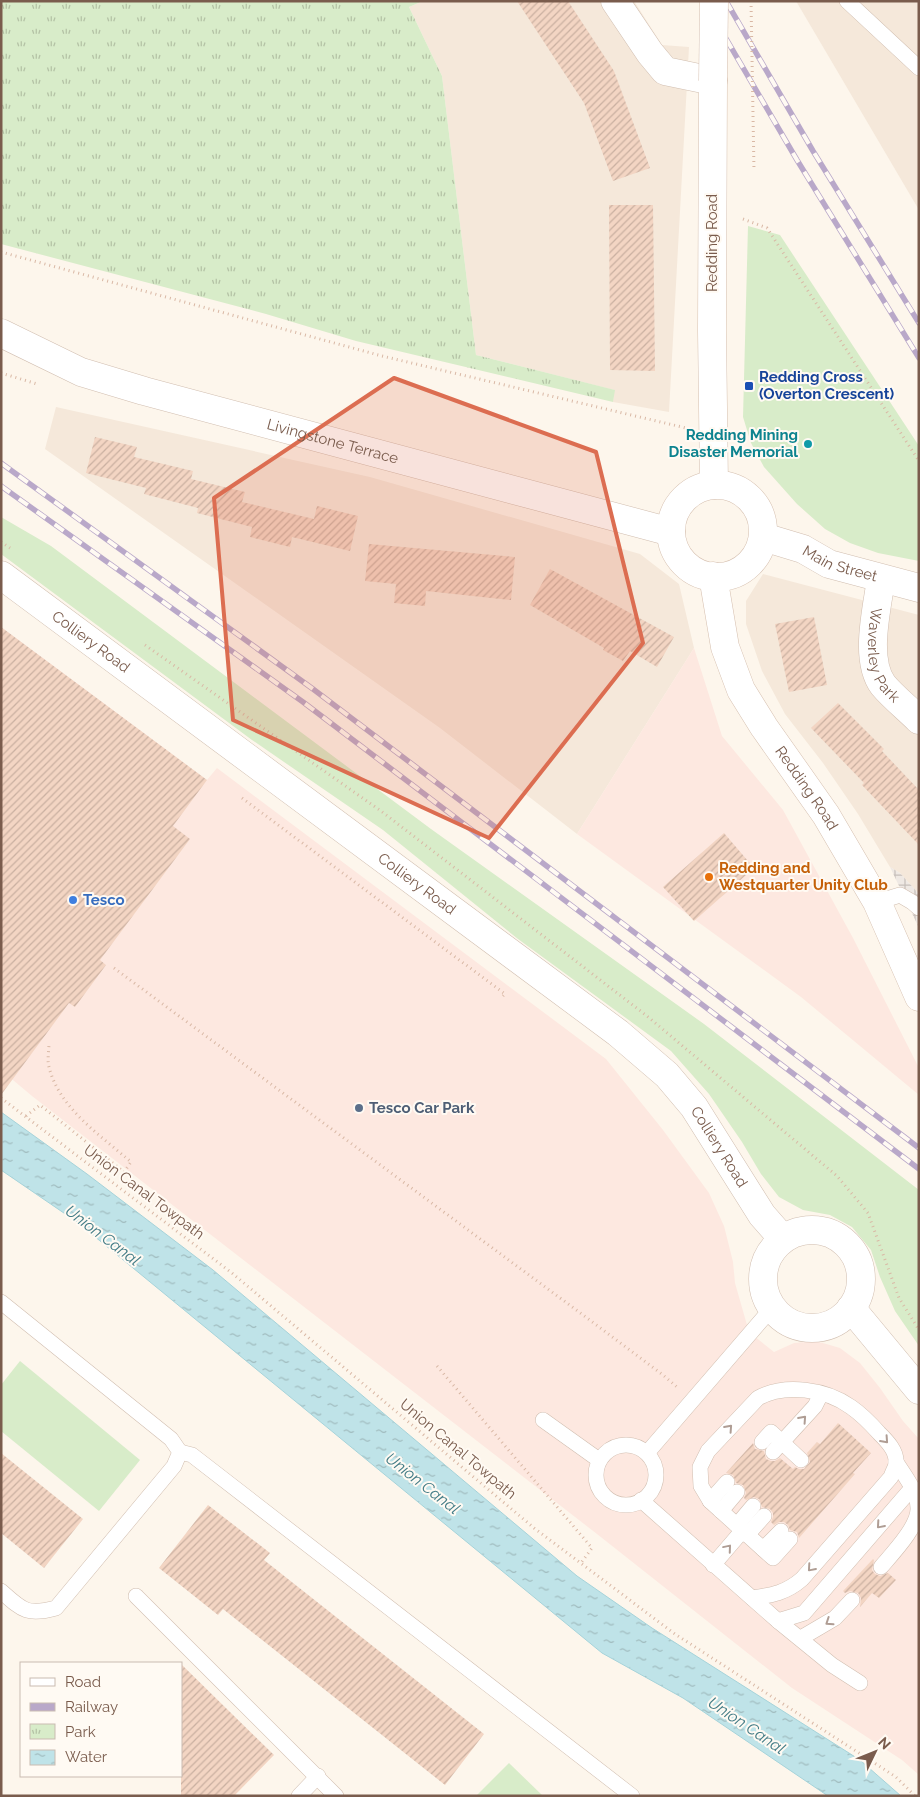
<svg xmlns="http://www.w3.org/2000/svg" width="920" height="1797" font-family="Raleway,sans-serif">
<style>
.residential{fill:#f5e8da}
.commercial{fill:#fde8e0}
.industrial{fill:url(#industrial-grid)}
.green{fill:#d8ecc9}
.park{fill:url(#park-tufts)}
.water{fill:url(#water-ripples);stroke:#a5d3da}
.building{fill:url(#building-hatch)}
.lines{fill:none;stroke-linecap:round;stroke-linejoin:round}
.service-casing{stroke:#d1beb0;stroke-width:16}
.minor-casing{stroke:#d1beb0;stroke-width:29}
.tertiary-casing{stroke:#d1beb0;stroke-width:29}
.secondary-casing{stroke:#d6c0b0;stroke-width:29}
.path{stroke:#d9b8a5;stroke-width:3;stroke-dasharray:1 4;stroke-linecap:butt}
.service{stroke:#fff;stroke-width:15}
.minor{stroke:#fff;stroke-width:28}
.tertiary{stroke:#fff;stroke-width:28}
.secondary{stroke:#fff;stroke-width:28}
.rail-casing{stroke:#b9a8c9;stroke-width:5.5}
.rail{stroke:#fffaf3;stroke-width:4;stroke-dasharray:11;stroke-linecap:butt}
.secondary-bridge-casing{stroke:#d6c0b0;stroke-width:29;stroke-linecap:butt}
.path-bridge{stroke:#d9b8a5;stroke-width:3;stroke-dasharray:1 4;stroke-linecap:butt}
.secondary-bridge{stroke:#fff;stroke-width:28}
.oneway{stroke:#af9d94}
.marked{fill:#dc6d51;fill-opacity:0.2;stroke:#dc6d51;stroke-width:4;stroke-linejoin:round}
.transit-dot{fill:#1a4fb4;stroke:#fffaf3;stroke-width:2}
.culture-dot{fill:#0f9aa8;stroke:#fffaf3;stroke-width:2}
.food-dot{fill:#e8710a;stroke:#fffaf3;stroke-width:2}
.shop-dot{fill:#3f7fe0;stroke:#fffaf3;stroke-width:2}
.service-dot{fill:#5c6f8a;stroke:#fffaf3;stroke-width:2}
.labels{text-anchor:middle;stroke-width:4;stroke-linejoin:round;paint-order:stroke}
.street-label{font-size:15px;fill:#7a5c4d;stroke:#fffaf3}
.transit-label{font-size:15px;font-weight:bold;fill:#164399;stroke:#fffaf3;text-anchor:start}
.culture-label{font-size:15px;font-weight:bold;fill:#0d838f;stroke:#fffaf3;text-anchor:end}
.food-label{font-size:15px;font-weight:bold;fill:#c56008;stroke:#fffaf3;text-anchor:start}
.shop-label{font-size:15px;font-weight:bold;fill:#366cbe;stroke:#fffaf3;text-anchor:start}
.service-label{font-size:15px;font-weight:bold;fill:#4e5e75;stroke:#fffaf3;text-anchor:start}
.water-label{font-size:16px;font-style:italic;fill:#437c86;stroke:#fffaf3}
</style>
<defs>
<pattern id="industrial-grid" width="8" height="8" patternUnits="userSpaceOnUse" patternTransform="scale(1.25)"><rect width="8" height="8" fill="#efe9e4"/><path d="M0 4h8M4 0v8" fill="none" stroke="#c7c0bb"/></pattern>
<pattern id="park-tufts" width="24" height="20" patternUnits="userSpaceOnUse" patternTransform="scale(1.25)"><rect width="24" height="20" fill="#d8ecc9"/><path d="M3 7l-1-3M5 7V3M7 7l1-3M15 17l-1-3M17 17v-4M19 17l1-3" fill="none" stroke="#b4c2a5"/></pattern>
<pattern id="water-ripples" width="26" height="14" patternUnits="userSpaceOnUse" patternTransform="scale(1.25)"><rect width="26" height="14" fill="#bfe3e8"/><path d="M2 4q2-2 4 0t4 0M15 11q2-2 4 0t4 0" fill="none" stroke="#a0bbbe"/></pattern>
<pattern id="building-hatch" width="6" height="6" patternUnits="userSpaceOnUse" patternTransform="scale(1.25)"><rect width="6" height="6" fill="#f3d5c3"/><path d="M-1 1l2-2M0 6l6-6M5 7l2-2" fill="none" stroke="#cab0a1"/></pattern>
</defs>
<rect width="100%" height="100%" fill="#fdf6ec"/>
<g class="residential">
<path d="M423,1H634L662,45L689,47L669,412L613,402L614,390L476,355L442,76L409,7Z"/>
<path d="M796,1H919V210Z"/>
<path d="M56,407L370,477L640,554L679,584L694,648L577,834L440,728L45,449Z"/>
<path d="M763,574L919,615V894L900,873L890,867L858,814L823,763L785,714L762,671L746,624V601Z"/>
</g>
<g class="commercial">
<path d="M1,627L207,780L217,768L606,1059L663,1130L709,1193L724,1226L733,1262L735,1283L749,1332L774,1352L794,1343L816,1341L840,1348L860,1363L880,1388L903,1421L919,1439V1775L902,1760L792,1688L597,1534L32,1096L1,1070Z"/>
<path d="M694,648L722,736L783,810L853,938L919,1068V1095L801,997L577,834Z"/>
</g>
<path class="industrial" d="M890,867L900,873L919,894V928Z"/>
<g class="green">
<path d="M748,226L780,235L919,446V561L878,553L850,543L825,529L797,504L764,467L751,443L743,417Z"/>
<path d="M1,517L51,546L431,829L704,1024L919,1190V1346L895,1311L880,1277L871,1250L852,1227L830,1215L803,1210L779,1197L761,1174L742,1142L709,1094L671,1051L518,939L383,830L252,740L1,554Z"/>
<path d="M20,1361L140,1460L99,1511L1,1431V1385Z"/>
<path d="M509,1763L543,1796H476Z"/>
</g>
<path class="park" d="M1,1H423L409,7L442,76L476,355L615,390L613,402L356,341L266,314L1,244Z"/>
<path class="water" d="M1,1112L87,1174L213,1270L577,1576L652,1628L860,1760L901,1796H828L683,1698L602,1653L77,1222L1,1170Z"/>
<g class="building">
<path d="M517,1H568L614,71L650,168L613,181L584,103Z"/>
<path d="M609,205H653L655,371L610,370Z"/>
<path d="M95,437L137,447L134,457L193,471L191,479L245,492L242,502L314,519L317,506L358,516L350,551L292,537L290,547L250,537L252,527L197,513L198,508L144,494L146,488L86,473Z"/>
<path d="M369,544L515,557L511,600L426,591L425,606L394,603L396,584L365,581Z"/>
<path d="M550,569L674,637L657,667L630,651L623,661L603,650L604,648L530,605Z"/>
<path d="M814,617L827,685L789,692L775,624Z"/>
<path d="M1,627L207,780L173,826L190,839L100,960L106,965L75,1007L69,1003L1,1095Z"/>
<path d="M838,703L884,749L882,751L919,790V845L862,785L864,783L811,728Z"/>
<path d="M724,833L754,868L694,921L663,887Z"/>
<path d="M838,1423L871,1453L853,1473L855,1474L799,1538L797,1532L790,1530L788,1525L784,1522H779L774,1525L771,1522L773,1517V1513L770,1509L762,1507L759,1499L754,1497L746,1500L744,1498L746,1493L743,1485L736,1483L733,1475L726,1473L753,1443L755,1449L764,1451L766,1459L771,1461H775L780,1458L793,1469L795,1467L799,1469H804L810,1462L807,1453L817,1442L820,1444Z"/>
<path d="M1,1453L83,1519L44,1568L1,1533Z"/>
<path d="M208,1505L270,1553L264,1560L484,1734L445,1785L223,1609L218,1615L159,1568Z"/>
<path d="M873,1559L874,1560L872,1570L875,1574L880,1576L888,1573L896,1580L879,1598L872,1593L860,1607L861,1598L858,1593L850,1591L845,1593L843,1591Z"/>
<path d="M181,1664L274,1755L234,1796H181Z"/>
</g>
<g class="lines">
<defs>
<g id="service">
<path d="M847,1L919,68"/>
<path d="M877,902L900,895L912,902L919,908"/>
<path d="M1,1302L171,1439L180,1452L174,1466L56,1608C27,1616 22,1610 1,1591"/>
<path d="M543,1420L599,1460"/>
<path d="M762,1442L771,1432L801,1460"/>
<circle cx="626" cy="1475" r="30"/>
<path d="M180,1452L192,1455L632,1796"/>
<path d="M773,1452L815,1406L821,1394"/>
<path d="M647,1453L772,1308"/>
<path d="M641,1500L778,1621L832,1665L860,1683"/>
<path d="M710,1501L727,1482"/>
<path d="M721,1511L737,1492"/>
<path d="M737,1525L753,1506"/>
<path d="M747,1535L764,1516"/>
<path d="M763,1549L781,1531"/>
<path d="M713,1565L743,1530"/>
<path d="M881,1567C892,1554 919,1526 918,1508C918,1492 904,1475 896,1462"/>
<path d="M136,1596L336,1796"/>
<path d="M752,1598C772,1595 786,1593 802,1579L891,1477C892,1473 896,1467 896,1463C897,1451 887,1441 879,1433C871,1424 861,1414 851,1407C826,1389 785,1383 758,1398L708,1451L700,1467L701,1486L710,1501L773,1558L790,1539"/>
<path d="M778,1621L804,1613L912,1488"/>
<path d="M801,1638L835,1618L852,1600"/>
<path d="M299,1796L318,1776"/>
</g>
<g id="minor">
<path d="M615,1L650,53L665,71L713,81"/>
<path id="s1" d="M763,537L803,549L829,564L919,588"/>
<path id="s2" d="M1,575L618,1033L667,1075L694,1107L762,1215L783,1239"/>
<path id="s3" d="M881,579C877,609 864,659 883,685C893,697 907,708 919,720"/>
<circle cx="812" cy="1279" r="49"/>
<path d="M851,1308L919,1390"/>
</g>
<g id="tertiary">
<path id="s4" d="M1,333L81,372L144,391L671,532"/>
</g>
<g id="secondary">
<path d="M713,81L712,331L714,485"/>
<circle cx="717" cy="531" r="46"/>
<path id="s5" d="M713,576L725,647L741,690L764,727L826,815L877,902L919,997"/>
</g>
</defs>
<use href="#service" class="service-casing"/>
<use href="#minor" class="minor-casing"/>
<use href="#tertiary" class="tertiary-casing"/>
<use href="#secondary" class="secondary-casing"/>
<g class="path">
<path d="M743,219L767,228L919,461"/>
<path d="M1,252L382,356L686,428"/>
<path d="M1,373L37,384"/>
<path d="M1,542L10,548"/>
<path d="M145,645L381,811L647,1016L837,1176L868,1213L899,1298L919,1330"/>
<path d="M242,798L505,994L503,996"/>
<path d="M114,968L579,1312L663,1375L677,1387"/>
<path d="M1,1098L232,1273L534,1528L675,1634L896,1777L915,1796"/>
<path d="M26,1116L40,1105L124,1172L131,1162C100,1135 59,1108 49,1067C47,1060 49,1051 49,1043"/>
<path d="M437,1366L592,1548L581,1563"/>
</g>
<use href="#service" class="service"/>
<use href="#minor" class="minor"/>
<use href="#tertiary" class="tertiary"/>
<use href="#secondary" class="secondary"/>
<defs>
<g id="rail">
<path d="M704,1L797,160L919,358"/>
<path d="M726,1L813,151L919,323"/>
<path d="M1,463L313,689L919,1148"/>
<path d="M1,486L303,702L919,1169"/>
</g>
</defs>
<use href="#rail" class="rail-casing"/>
<use href="#rail" class="rail"/>
<defs>
<path id="secondary-bridge" d="M713,81L714,1"/>
</defs>
<use href="#secondary-bridge" class="secondary-bridge-casing"/>
<path class="path-bridge" d="M751,1L754,171"/>
<use href="#secondary-bridge" class="secondary-bridge"/>
</g>
<defs><path id="oneway-chevron" d="M-2-3.5L2.5 0L-2 3.5" fill="none" stroke-width="1.6" stroke-linecap="round" stroke-linejoin="round" transform="scale(1.25)"/></defs>
<g class="oneway">
<use href="#oneway-chevron" transform="translate(803 1419) rotate(-48)"/>
<use href="#oneway-chevron" transform="translate(729 1428) rotate(-48)"/>
<use href="#oneway-chevron" transform="translate(885 1440) rotate(48)"/>
<use href="#oneway-chevron" transform="translate(880 1525) rotate(131)"/>
<use href="#oneway-chevron" transform="translate(728 1548) rotate(-50)"/>
<use href="#oneway-chevron" transform="translate(811 1568) rotate(131)"/>
<use href="#oneway-chevron" transform="translate(829 1622) rotate(146)"/>
</g>
<path class="marked" d="M394,378L596,452L643,643L489,838L233,720L214,498Z"/>
<rect class="transit-dot" x="744" y="381" width="10" height="10" rx="2.5"/>
<circle class="culture-dot" cx="808" cy="444" r="5"/>
<circle class="food-dot" cx="709" cy="877" r="5"/>
<circle class="shop-dot" cx="73" cy="900" r="5"/>
<circle class="service-dot" cx="359" cy="1108" r="5"/>
<g class="labels">
<g class="street-label">
<text transform="translate(712 243) rotate(-90)" y="5">Redding Road</text>
<text dy="5" stroke="none"><textPath href="#s4" startOffset="350">Livingstone Terrace</textPath></text>
<text dy="5" stroke="none"><textPath href="#s1" startOffset="82">Main Street</textPath></text>
<text dy="5" stroke="none"><textPath href="#s2" startOffset="112">Colliery Road</textPath></text>
<text dy="5" stroke="none"><textPath href="#s3" startOffset="79">Waverley Park</textPath></text>
<text dy="5" stroke="none"><textPath href="#s5" startOffset="236">Redding Road</textPath></text>
<text dy="5" stroke="none"><textPath href="#s2" startOffset="518">Colliery Road</textPath></text>
<text dy="5" stroke="none"><textPath href="#s2" startOffset="922">Colliery Road</textPath></text>
<text transform="translate(144 1192) rotate(37)" y="5">Union Canal Towpath</text>
<text transform="translate(458 1449) rotate(40)" y="5">Union Canal Towpath</text>
</g>
<g class="transit-label">
<text x="759" y="382">Redding Cross<tspan x="759" dy="17">(Overton Crescent)</tspan></text>
</g>
<g class="culture-label">
<text x="798" y="440">Redding Mining<tspan x="798" dy="17">Disaster Memorial</tspan></text>
</g>
<g class="food-label">
<text x="719" y="873">Redding and<tspan x="719" dy="17">Westquarter Unity Club</tspan></text>
</g>
<g class="shop-label">
<text x="83" y="905">Tesco</text>
</g>
<g class="service-label">
<text x="369" y="1113">Tesco Car Park</text>
</g>
<g class="water-label">
<text transform="translate(103 1235) rotate(37)" y="6">Union Canal</text>
<text transform="translate(423 1483) rotate(38)" y="6">Union Canal</text>
<text transform="translate(747 1725) rotate(34)" y="6">Union Canal</text>
</g>
</g>
<rect width="920" height="1797" fill="none" stroke="#7a5c4d" stroke-width="5"/>
<rect x="20" y="1662" width="162" height="115" fill="#fffaf3" stroke="#cabbb1"/>
<rect x="30" y="1678" width="25" height="8" fill="#ffffff" stroke="#cabbb1"/>
<text x="65" y="1687" font-size="15" fill="#7a5c4d">Road</text>
<rect x="30" y="1703" width="25" height="8" fill="#b9a8c9" stroke="#cabbb1"/>
<text x="65" y="1712" font-size="15" fill="#7a5c4d">Railway</text>
<rect x="30" y="1724" width="25" height="15" fill="url(#park-tufts)" stroke="#cabbb1"/>
<text x="65" y="1737" font-size="15" fill="#7a5c4d">Park</text>
<rect x="30" y="1750" width="25" height="15" fill="url(#water-ripples)" stroke="#cabbb1"/>
<text x="65" y="1762" font-size="15" fill="#7a5c4d">Water</text>
<g transform="translate(875 1752) rotate(47)" stroke="#fffaf3" stroke-width="4" paint-order="stroke">
<path d="M0-4L9 19L0 12L-9 19Z" fill="#7a5c4d"/>
<text y="-8" font-size="14" font-weight="bold" text-anchor="middle" fill="#7a5c4d">N</text>
</g>
</svg>
